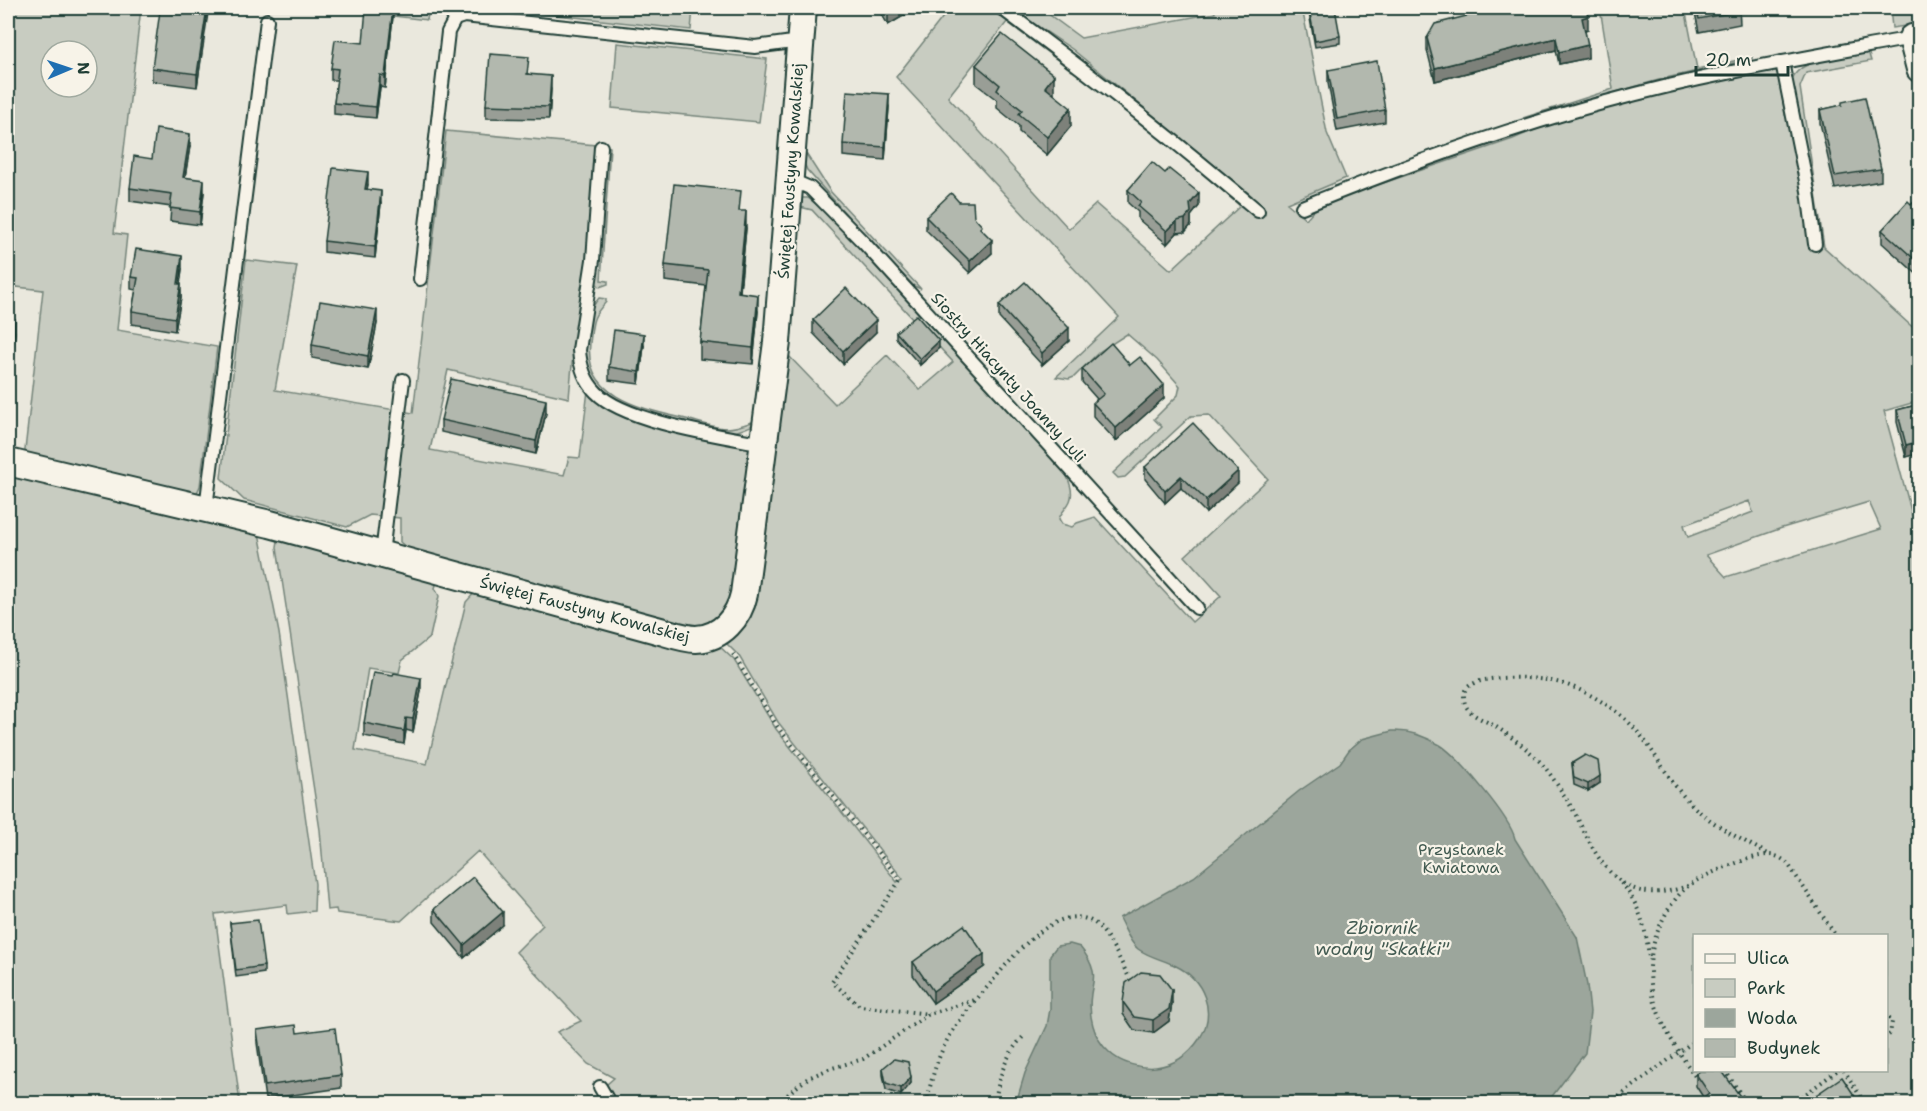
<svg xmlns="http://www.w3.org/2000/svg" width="1927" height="1111" font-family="'Shantell Sans',sans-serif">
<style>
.green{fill:#c8ccc1;stroke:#74847a;stroke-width:1.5;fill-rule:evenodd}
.water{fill:#9ca69c;stroke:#6a7c72;stroke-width:1.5}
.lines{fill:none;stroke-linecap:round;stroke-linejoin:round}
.lane-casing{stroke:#1f3d34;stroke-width:16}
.street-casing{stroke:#1f3d34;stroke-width:30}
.path{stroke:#1f3d34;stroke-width:4;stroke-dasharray:1.5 4.5;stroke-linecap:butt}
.lane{stroke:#f7f3e8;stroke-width:12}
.street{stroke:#f7f3e8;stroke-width:26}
.wall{fill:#999e96;stroke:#1f3d34;stroke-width:1.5}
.shaded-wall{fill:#7d817a;stroke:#1f3d34;stroke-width:1.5}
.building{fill:#b2b8ae;stroke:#1f3d34;stroke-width:1.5}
.labels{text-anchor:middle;stroke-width:4.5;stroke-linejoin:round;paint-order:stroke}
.street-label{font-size:16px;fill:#1f3d34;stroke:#f7f3e8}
.park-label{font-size:16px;fill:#415a50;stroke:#f7f3e8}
.water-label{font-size:18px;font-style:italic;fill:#445c53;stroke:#f7f3e8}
</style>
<rect width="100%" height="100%" fill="#eae8dd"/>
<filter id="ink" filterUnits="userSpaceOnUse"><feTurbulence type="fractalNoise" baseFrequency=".0167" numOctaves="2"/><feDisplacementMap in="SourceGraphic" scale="12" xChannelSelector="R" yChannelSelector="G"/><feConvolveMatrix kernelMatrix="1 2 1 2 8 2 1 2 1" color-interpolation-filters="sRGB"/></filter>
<g filter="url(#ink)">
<g class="green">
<path d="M8,8H141L114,233L127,235L117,330L217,347L200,486L196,495L24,459L43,290L8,286ZM51,51H87V87H51Z"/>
<path d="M325,8H429L427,20Z"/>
<path d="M513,8H693L691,30L512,10Z"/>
<path d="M950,8H992L1069,63L1071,70L1007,22L948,97L1069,229L1096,204L1171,270L1240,206L1190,163L1242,204L1252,196L1072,49L1011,8H1040L1081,38L1215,13L1214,8H1302L1327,133L1346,178L1287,203L1306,219L1313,211L1333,200L1513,139C1593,104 1682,88 1767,70L1772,72L1778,70L1785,115L1795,113C1794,103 1790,89 1792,80C1798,58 1849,55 1868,51L1871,61L1806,73L1800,87L1824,247L1919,333V401L1884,411L1914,522L1919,521V1103H616L606,1085L614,1078L588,1064L557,1032L581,1021L516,952L543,925L478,851L401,921L337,913L336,909L327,910L320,830L277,547L278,541L285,536L438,579L435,588L439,596L430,637L402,660L399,673L368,668L355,750L427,764L466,602L477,590L718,645L734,660L776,729L897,882L903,879L778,722L739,656L724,641L788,355L835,404L887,355L920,390L953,362L812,210L796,206V198H808L824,210L937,331L1064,471C1069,479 1074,492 1070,501C1067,508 1061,512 1059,519L1062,524L1072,527L1077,523L1095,517L1192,622L1221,596L1185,556L1268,479L1209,415L1191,416L1125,477L1118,478L1113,473L1162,427L1154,419L1178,395L1180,386L1157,360L1127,334L1099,352L1074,377L1069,379L1056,377L1119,317L896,77ZM1749,501L1753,512L1688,537L1684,525ZM1869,502L1881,529L1726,577L1706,555L1782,528ZM1694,936H1886V1070H1694Z"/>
<path d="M1600,8H1685L1697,69L1752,57V59L1666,78L1523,118L1613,89Z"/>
<path d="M1890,8H1919V24L1892,28Z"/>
<path d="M617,43L767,59L759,122L612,108Z"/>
<path d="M446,131L596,145L590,238L574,343L569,398L448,370L430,450L564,475L569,457L580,458L588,390L591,394L756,448L733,600L724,614L697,630L564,598L565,588L529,582L407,548L400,542V518L370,515L347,527L244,500L221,478L246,260L297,266L275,390L413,413Z"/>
<path d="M606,146L610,147L601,280L608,281V284L600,287L595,282L600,250Z"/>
<path d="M801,146L830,191L921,289L914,286L868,239L807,170L804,163Z"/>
<path d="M599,298L606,299V302C591,318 593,321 590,343C583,398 644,409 686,419C699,422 714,428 727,428C737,428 749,423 758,420V423C750,426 739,432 731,432C719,432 699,424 686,422C638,411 577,399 587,337C589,322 589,309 599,298Z"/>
<path d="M8,469L258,528L279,633L315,884L314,911L288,914L287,905L215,914L240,1103L8,1104Z"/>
</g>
<path class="water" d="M1392,731C1410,730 1425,736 1440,745C1458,756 1511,819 1515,839L1577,937L1587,985L1590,1012L1585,1053L1547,1103H1016L1025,1073L1047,1026L1050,1009V955L1057,946L1070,944L1080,947C1086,954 1091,963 1093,971C1095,979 1092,986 1091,994C1088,1014 1093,1038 1109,1052C1120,1063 1141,1069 1156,1067C1175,1065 1190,1053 1200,1038C1217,1011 1203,979 1176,966C1164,960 1149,957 1138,949C1130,943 1124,927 1119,918L1194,877L1299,791L1340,763L1349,750L1362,739Z"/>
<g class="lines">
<defs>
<g id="lane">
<path d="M1001,8C1089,73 1175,140 1258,211"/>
<path d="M1782,62L1808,191L1815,244"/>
<path d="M601,147L593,260L579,350C580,365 585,381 596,392C624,422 722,436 764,444"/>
<path d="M789,179L810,188L864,243L1197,608"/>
<path d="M1302,207C1401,167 1502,130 1606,102C1707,74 1810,57 1912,38"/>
<path d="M420,279L448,32L455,19L464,16L755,47L800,41"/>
<path d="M206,508L267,20"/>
<path d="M382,554L403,380"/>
<path d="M600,1087L610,1104"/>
</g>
<g id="street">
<path d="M1920,36L1912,38L1920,69"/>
<path d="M8,462L270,524L664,632C674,635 686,639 696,639C722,638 739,617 744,594L777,342L803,8"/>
</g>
</defs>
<use href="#lane" class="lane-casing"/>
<use href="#street" class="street-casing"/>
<g class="path">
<path d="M733,654L777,726L900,880L832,982L860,1006L929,1014"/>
<path d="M1621,883C1640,904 1647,932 1649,959"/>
<path d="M1688,886C1670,892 1648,896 1630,887C1599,871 1588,837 1572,808C1564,795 1556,782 1547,770C1534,753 1513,738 1495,726C1486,721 1474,717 1468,709C1465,706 1464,701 1464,696C1462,673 1530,677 1546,680C1577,684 1615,706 1636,730C1656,752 1668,781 1690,803C1713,826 1741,839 1770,855"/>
<path d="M1886,1012L1892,1022L1890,1034L1886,1037"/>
<path d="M1725,1070L1747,1104"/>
<path d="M1844,1070L1865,1104"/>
<path d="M1698,1081C1675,1046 1650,1013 1650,969C1650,941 1666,905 1687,887C1700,876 1751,855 1768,855C1776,855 1782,858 1788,864L1836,936"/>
<path d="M780,1104L790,1092L808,1078L829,1069L863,1059L929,1014L975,1000"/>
<path d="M927,1104C930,1082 936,1062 946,1042C958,1021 974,1002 990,984C1010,960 1056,900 1093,922C1108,931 1123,967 1132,983"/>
<path d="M995,1104C998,1078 1006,1053 1025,1035"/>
<path d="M1609,1104L1694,1041"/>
<path d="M1792,1104L1838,1070"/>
</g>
<use href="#lane" class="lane"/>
<use href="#street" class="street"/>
</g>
<g class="wall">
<path d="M208,8L197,87L152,81V68L182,14Z"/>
<path d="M878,8H917L888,25Z"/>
<path d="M1309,8L1340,36V43L1315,47L1309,13Z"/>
<path d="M1694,8H1739L1740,24L1699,32Z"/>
<path d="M1824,8H1853L1824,11Z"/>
<path d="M393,16L385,88L380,87L376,118L334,114V103L337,80H331V68L363,43Z"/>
<path d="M1588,29L1585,30L1588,58L1559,64L1556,50L1435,81L1427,50V38Z"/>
<path d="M976,65L1054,93L1071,126L1047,155L1019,132V126L997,108V100L976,84Z"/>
<path d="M1328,70L1385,110V122L1337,131L1328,83Z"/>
<path d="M528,74L551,89L549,119L486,118V105Z"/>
<path d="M1842,105L1881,169V181L1835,189L1820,123V110Z"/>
<path d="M889,107L885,160L843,156V144Z"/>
<path d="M190,146L185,177L204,192L200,225L170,221L171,207L130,201V188L152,159Z"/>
<path d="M368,184L367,189L381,203L375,258L324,252V241Z"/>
<path d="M1128,190L1199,206L1191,216V225L1185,232L1177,233L1167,244L1138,219V212L1128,203Z"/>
<path d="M1920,195V277L1882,243V230L1911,204Z"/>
<path d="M959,202L974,217L982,230L992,253L970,273L926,230V217Z"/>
<path d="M740,211L746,228L740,292L758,311L753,364L700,359V342L706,286L665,281V265Z"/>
<path d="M182,269L180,284L181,297L175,331L132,324V311L136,290L131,289V277Z"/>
<path d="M999,305L1069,341L1042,365L999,318Z"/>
<path d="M8,318L15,332L11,370H8Z"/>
<path d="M813,320L876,332L843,364L813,333Z"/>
<path d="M377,323L368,369L312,358V345Z"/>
<path d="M896,332L939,348L920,365L896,338Z"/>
<path d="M644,346L639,384L609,380V367Z"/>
<path d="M1130,365L1164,398L1116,441L1093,416V403L1097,399L1082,382V369Z"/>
<path d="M1920,404V453L1906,457L1897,422V410Z"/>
<path d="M546,413L536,454L441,432V420Z"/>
<path d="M1145,467L1238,483L1206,513L1181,488L1165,503L1145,479Z"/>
<path d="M421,691L413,732L406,730L404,744L364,736V723Z"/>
<path d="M1572,763L1600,783L1588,791L1574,785Z"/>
<path d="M434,909L503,925L464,958L434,922Z"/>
<path d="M230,923L264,966V973L236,977Z"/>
<path d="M913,962L984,967L933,1003L913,975Z"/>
<path d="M1123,1002L1172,1003L1169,1021L1153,1033L1134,1030L1123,1014Z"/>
<path d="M257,1030L297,1033L341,1075V1088L265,1099L257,1043Z"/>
<path d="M883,1068L911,1083L901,1095L886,1090L883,1075Z"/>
<path d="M1696,1074L1742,1104L1703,1097L1696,1086Z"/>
</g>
<g class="shaded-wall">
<path d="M207,8H208V13L197,87V74Z"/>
<path d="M393,8V16L385,88V76Z"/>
<path d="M896,8H917L888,25V12Z"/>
<path d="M1588,16V29L1582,30V18Z"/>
<path d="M1556,38V50L1435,81V68Z"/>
<path d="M1588,45V58L1559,64V52Z"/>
<path d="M380,75V87L376,118V107Z"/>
<path d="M1054,75V93L1045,105V87Z"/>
<path d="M551,76V89L549,119V107Z"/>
<path d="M889,94V107L885,160V147Z"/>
<path d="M1071,108V126L1047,155V137Z"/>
<path d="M190,134V146L183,189V177Z"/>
<path d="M368,172V184L365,201V189Z"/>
<path d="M204,180V192L200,225V212Z"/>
<path d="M381,191V203L375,258V247Z"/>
<path d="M1199,193V206L1191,216V225L1185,232V219L1190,204Z"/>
<path d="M746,211V228L738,309V292Z"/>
<path d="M1177,221V233L1167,244V231Z"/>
<path d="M992,240V253L970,273V261Z"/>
<path d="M182,256V269L178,297V284Z"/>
<path d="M181,284V297L175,331V318Z"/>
<path d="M758,295V311L753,364V348Z"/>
<path d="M377,310V323L368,369V356Z"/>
<path d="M15,319V332L11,370V357Z"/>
<path d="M876,320V332L843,364V351Z"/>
<path d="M1069,328V341L1042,365V353Z"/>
<path d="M644,334V346L639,384V372Z"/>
<path d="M939,341V348L920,365V359Z"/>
<path d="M1164,385V398L1116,441V428Z"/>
<path d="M546,400V413L536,454V441Z"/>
<path d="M1920,441V453L1906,457V445Z"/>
<path d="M1238,471V483L1206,513V500Z"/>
<path d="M1181,476V488L1165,503V491Z"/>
<path d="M421,678V691L413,732V719Z"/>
<path d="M406,718V730L404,744V731Z"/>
<path d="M1600,776V783L1588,791V784Z"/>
<path d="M503,912V925L464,958V945Z"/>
<path d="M984,954V967L933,1003V991Z"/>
<path d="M1172,990V1003L1169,1021L1153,1033V1020Z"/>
<path d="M911,1077V1083L901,1095V1088Z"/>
<path d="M1742,1099V1104H1735Z"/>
</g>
<g class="building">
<path d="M183,8H207L197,74L152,68L160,11L182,14Z"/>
<path d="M366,8H393L385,76L380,75L376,107L334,103L338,69L331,68L335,40L363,43Z"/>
<path d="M885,8H896L888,12Z"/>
<path d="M1309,8H1335L1340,36L1315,41Z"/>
<path d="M1498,8H1586L1588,16L1582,18L1588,45L1559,52L1556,38L1435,68L1427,38L1435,24Z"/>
<path d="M1696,8H1739L1740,11L1699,19Z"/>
<path d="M1002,34L1054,75L1045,87L1071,108L1047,137L1019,114L1022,110L997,90L1000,85L976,65Z"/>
<path d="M490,54L529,57L527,74L551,76L549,107L486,105Z"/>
<path d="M1377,61L1385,110L1337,119L1328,70Z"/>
<path d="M847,91L889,94L885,147L843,144Z"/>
<path d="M1865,97L1881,169L1835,176L1820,110L1842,105V102Z"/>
<path d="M156,129L190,134L183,177L204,180L200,212L170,208L172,194L130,188L134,156L152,159Z"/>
<path d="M1152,162L1165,173L1169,169L1199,193L1190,204L1191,212L1185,219L1177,221L1167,231L1138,206L1141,202L1128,190Z"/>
<path d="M333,168L368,172L365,189L381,191L375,247L324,241Z"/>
<path d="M674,184L741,191L739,211H746L738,292L758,295L753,348L700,342L708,270L665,265Z"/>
<path d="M951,193L959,202H973L974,217L982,226L980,228L992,240L970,261L926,217Z"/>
<path d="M1920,195V264L1882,230L1908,201L1911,204Z"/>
<path d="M136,249L182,256L178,284H181L175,318L132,311L138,278L131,277Z"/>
<path d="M1025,282L1069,328L1042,353L999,305Z"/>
<path d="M846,288L876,320L843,351L813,320Z"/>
<path d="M320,301L377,310L368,356L312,345Z"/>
<path d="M916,315L939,341L920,359L896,332Z"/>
<path d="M8,318L15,319L11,357H8Z"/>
<path d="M614,330L644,334L639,372L609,367Z"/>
<path d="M1111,343L1130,365L1140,357L1164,385L1116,428L1093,403L1104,394L1082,369Z"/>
<path d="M451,379L546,400L536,441L441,420Z"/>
<path d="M1920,404V441L1906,445L1897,410Z"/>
<path d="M1193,423L1238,471L1206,500L1181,476L1165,491L1145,467Z"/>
<path d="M373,672L393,675L394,673L421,678L413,719L406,718L404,731L364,723Z"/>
<path d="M1585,755L1598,761L1600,776L1588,784L1574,778L1572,763Z"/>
<path d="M473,877L503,912L464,945L434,909Z"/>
<path d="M258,920L264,966L236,970L230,923Z"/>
<path d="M964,925L984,954L933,991L913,962Z"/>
<path d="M1141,972L1160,974L1172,990L1169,1009L1153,1020L1134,1017L1123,1002L1126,983Z"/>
<path d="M296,1025L297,1033L335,1028L341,1075L265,1086L257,1030Z"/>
<path d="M894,1059L908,1062L911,1077L901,1088L886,1083L883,1068Z"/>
<path d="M1700,1071H1722L1742,1099L1735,1104H1694L1709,1093L1696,1074Z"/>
<path d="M1842,1077L1860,1104H1803Z"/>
</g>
</g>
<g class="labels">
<g class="street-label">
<text transform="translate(790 171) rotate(-86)" y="6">Świętej Faustyny Kowalskiej</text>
<text transform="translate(1009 377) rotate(48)" y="6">Siostry Hiacynty Joanny Luli</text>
<text transform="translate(585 609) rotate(15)" y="6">Świętej Faustyny Kowalskiej</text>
</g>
<g class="park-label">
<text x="1461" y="855">Przystanek<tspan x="1461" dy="18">Kwiatowa</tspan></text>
</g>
<g class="water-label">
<text x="1382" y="934">Zbiornik<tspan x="1382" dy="21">wodny "Skałki"</tspan></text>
</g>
</g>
<rect width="1927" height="1111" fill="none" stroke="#f7f3e8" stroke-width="30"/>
<rect x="15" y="15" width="1897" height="1081" fill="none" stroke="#1f3d34" stroke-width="2" filter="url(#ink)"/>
<rect x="1693" y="934" width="195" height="138" fill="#f7f3e8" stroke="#a1aaa0" stroke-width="1.5"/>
<rect x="1705" y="954" width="30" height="9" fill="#f7f3e8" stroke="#a1aaa0" stroke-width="1.5"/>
<text x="1747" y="964" font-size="18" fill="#1f3d34">Ulica</text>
<rect x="1705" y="979" width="30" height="18" fill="#c8ccc1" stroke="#a1aaa0" stroke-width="1.5"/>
<text x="1747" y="994" font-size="18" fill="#1f3d34">Park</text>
<rect x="1705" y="1009" width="30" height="18" fill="#9ca69c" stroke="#a1aaa0" stroke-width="1.5"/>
<text x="1747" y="1024" font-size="18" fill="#1f3d34">Woda</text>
<rect x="1705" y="1039" width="30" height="18" fill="#b2b8ae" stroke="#a1aaa0" stroke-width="1.5"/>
<text x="1747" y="1054" font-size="18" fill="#1f3d34">Budynek</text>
<g transform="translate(69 69) rotate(88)"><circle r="28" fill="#f7f3e8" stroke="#a1aaa0" stroke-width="1.5"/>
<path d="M0-4.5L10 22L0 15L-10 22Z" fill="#1f6fb2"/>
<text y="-9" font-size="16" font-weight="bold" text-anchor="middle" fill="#1f3d34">N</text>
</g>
<path d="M1696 66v9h92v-9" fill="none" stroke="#1f3d34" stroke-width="3"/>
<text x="1705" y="66" font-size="18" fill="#1f3d34" stroke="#f7f3e8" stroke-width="4.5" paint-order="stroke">20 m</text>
</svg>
